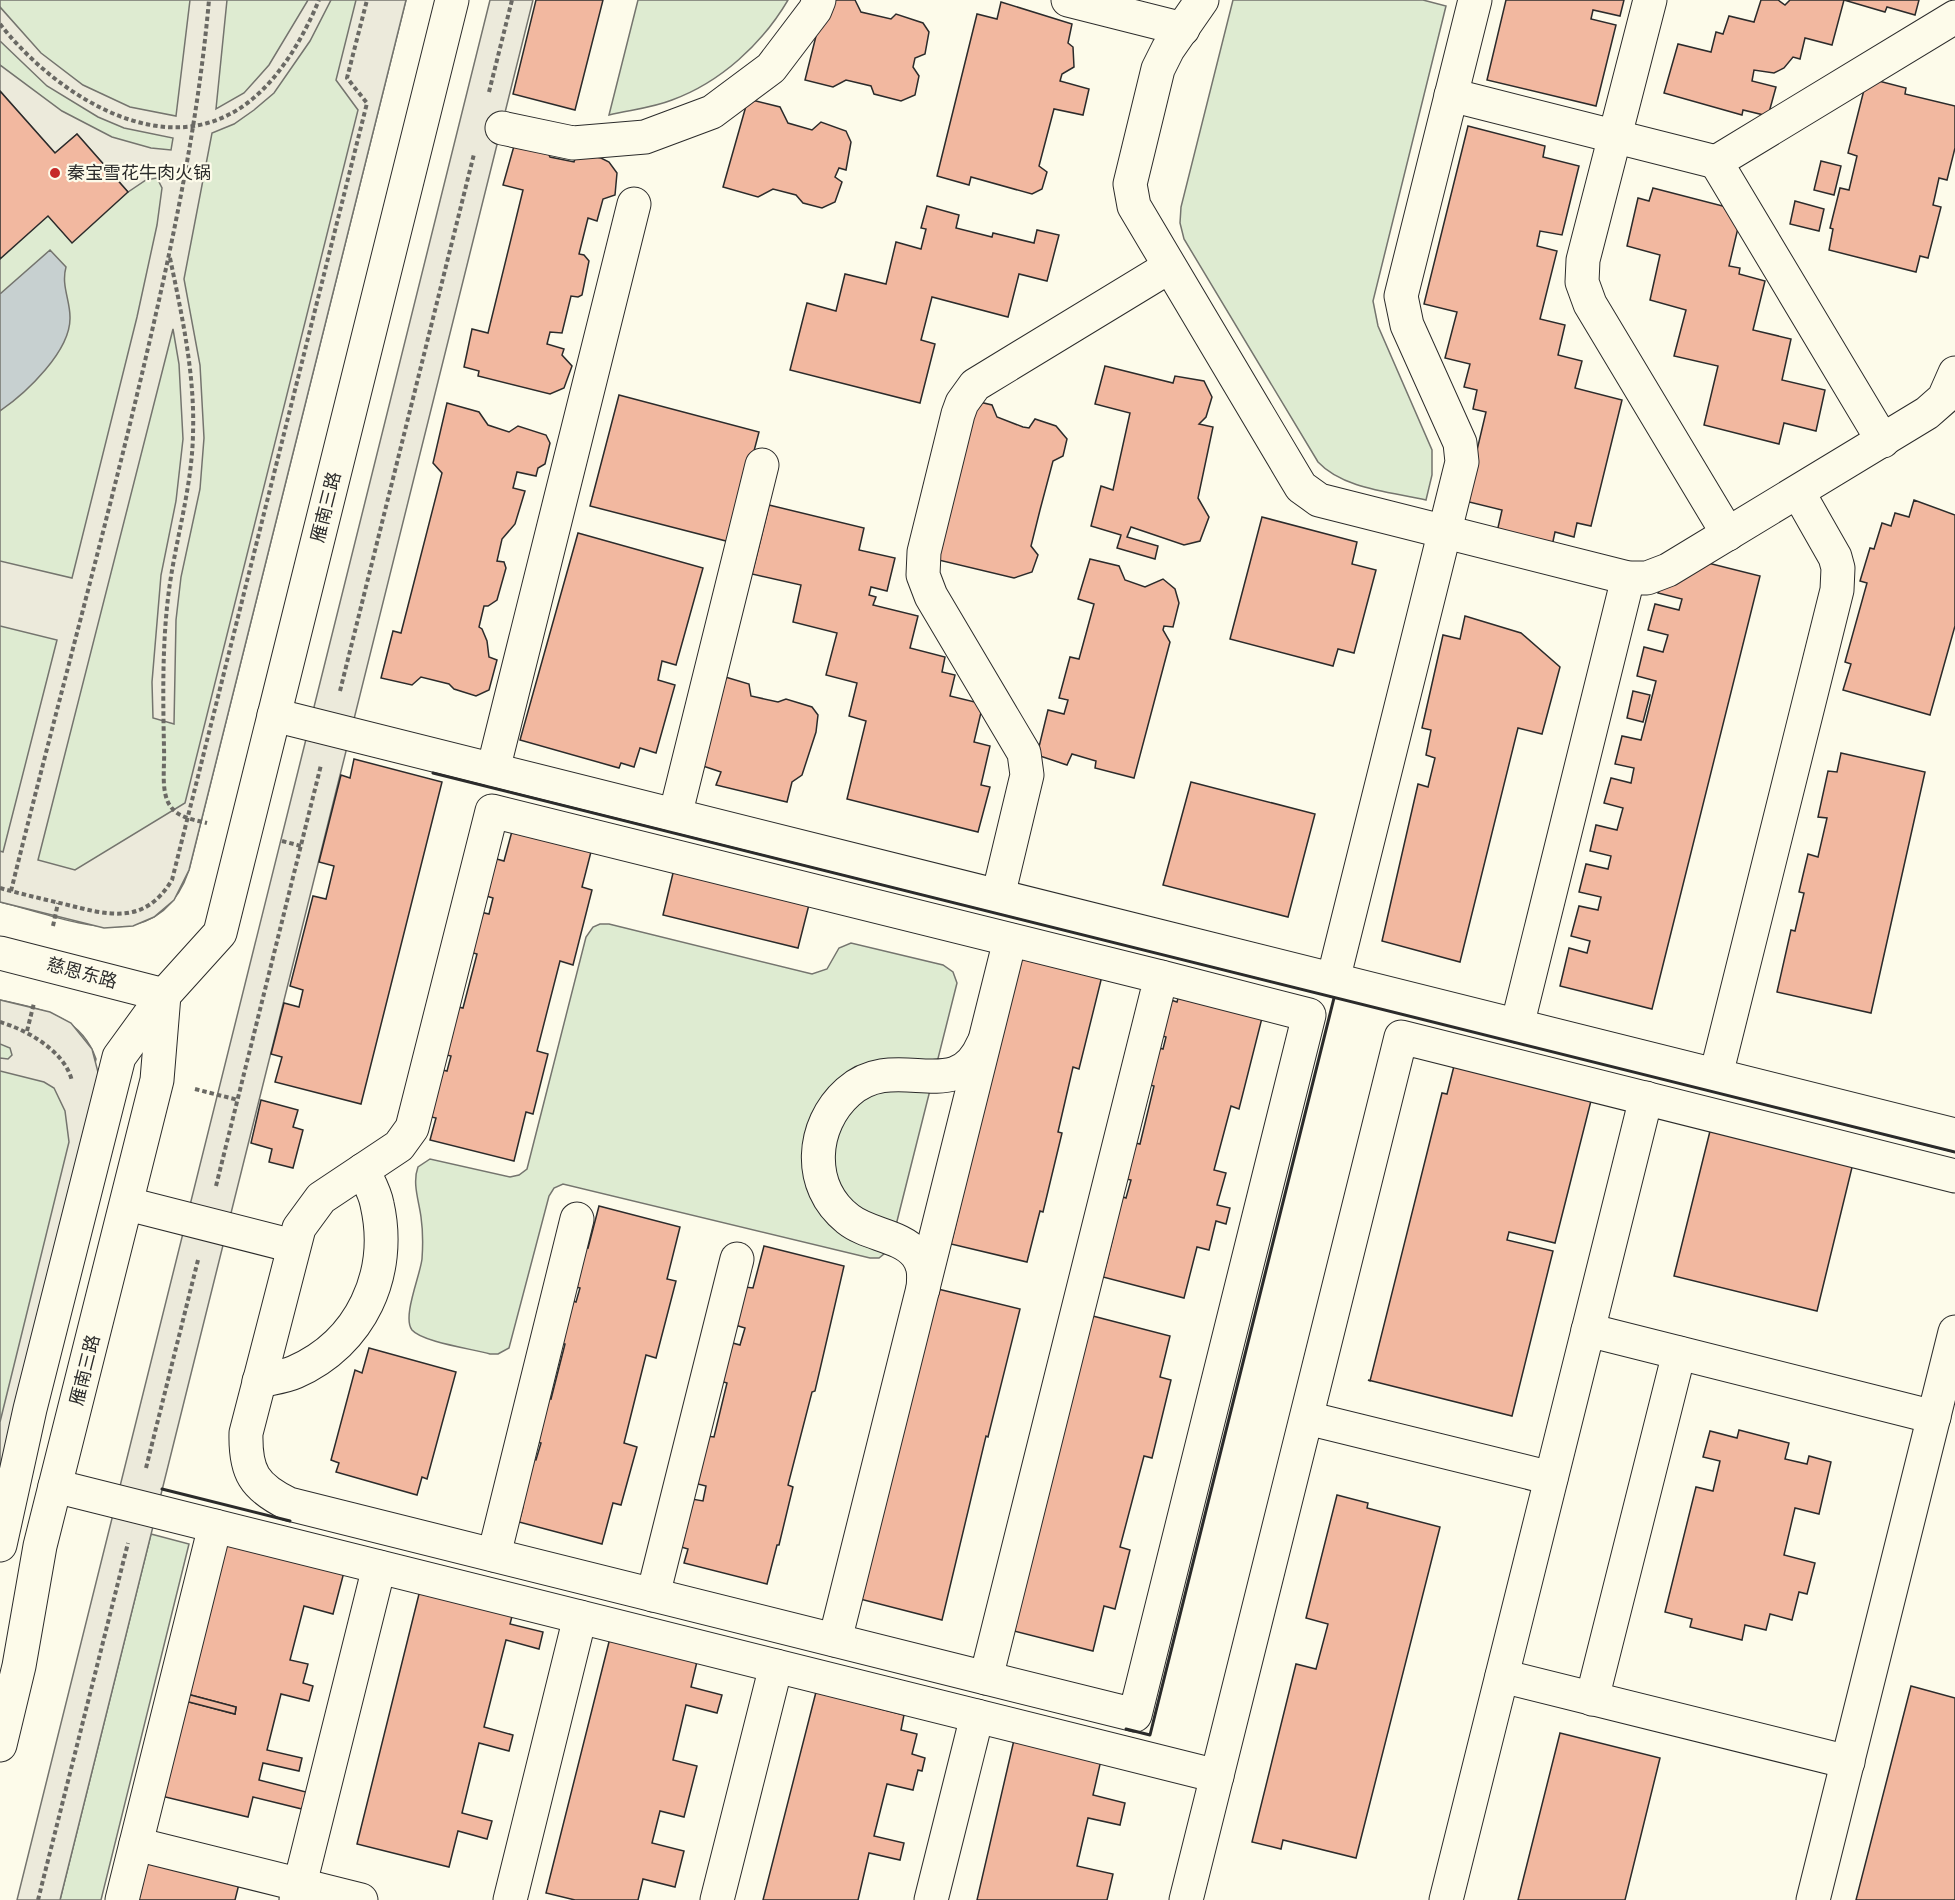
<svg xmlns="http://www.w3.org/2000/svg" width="1955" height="1900" font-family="'Exo 2','Noto Sans SC',sans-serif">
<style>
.green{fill:#deebd1;stroke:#74746e;stroke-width:1.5}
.parking{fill:#eceadb;stroke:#74746e;stroke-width:1.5}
.water{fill:#c7d0d0;stroke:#74746e;stroke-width:1.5}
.building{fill:#f2b8a0;stroke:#2b2b2b;stroke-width:1.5;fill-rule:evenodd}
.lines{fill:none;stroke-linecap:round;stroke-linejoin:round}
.minor-casing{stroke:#2b2b2b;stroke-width:35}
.path{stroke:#6a6964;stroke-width:4;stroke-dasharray:4.5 3;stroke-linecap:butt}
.minor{stroke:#fdfbea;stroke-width:33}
.wall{stroke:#2b2b2b;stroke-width:3}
.poi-dot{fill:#c62828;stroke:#fdfbea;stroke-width:2}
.labels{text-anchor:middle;stroke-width:4.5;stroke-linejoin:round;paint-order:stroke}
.poi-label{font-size:18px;fill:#2b2b2b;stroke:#fdfbea;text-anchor:start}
.street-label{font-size:18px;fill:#2b2b2b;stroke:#fdfbea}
</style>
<rect width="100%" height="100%" fill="#fdfbea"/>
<g class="green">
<path d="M0,0H406L189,870C158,962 67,918 0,902Z"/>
<path d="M638,0H788C762,44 721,82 672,100C652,108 629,110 609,115Z"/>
<path d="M1233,0H1423L1446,6L1373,301L1378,326L1432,450V475L1426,500C1392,492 1343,489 1318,462L1184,239L1180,223L1181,207Z"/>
<path d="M600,924H609L812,974L827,969L839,948L851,943L943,965L953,972L957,983L890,1249L879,1258H870L563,1184L554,1188L549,1196L509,1348L498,1354H490C473,1349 422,1342 412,1330C402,1317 420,1276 422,1259C423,1245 423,1231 421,1217C419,1201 412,1183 418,1167L430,1159L510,1177L519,1175L527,1169L586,937L593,927Z"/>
<path d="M0,1000C40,1009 81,1015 96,1059L0,1472Z"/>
<path d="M151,1534L189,1544L101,1900H60Z"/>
</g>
<g class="parking">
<path d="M190,0H227L216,109L244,93L269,65L308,0H331L310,41L274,93L254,110L234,124L212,133L184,279L200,365L204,438L200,489L181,577L176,620L174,724L153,718L152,682L161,575L176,501L183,439L179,364L173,329L38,860L75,870L185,803L358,110L336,80L356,0H406L189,870L174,900L154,917L133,926L104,928L0,902V851L3,852L57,640L0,626V561L72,578L137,317L157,225L162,188L157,178L146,180L128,192L77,134L55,153L0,91V65L62,111L112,137L151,148L171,150L173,138L124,128L98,117L47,86L0,41V7L41,53L83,85L130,107L176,116Z"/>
<path d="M490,0H533L60,1900H17Z"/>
<path d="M0,1000L50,1012L71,1023L92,1049L99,1076L0,1472V1422L69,1142L65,1111L54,1088L44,1082L0,1071V1058L8,1059L12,1055L10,1048L0,1044Z"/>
</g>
<path class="water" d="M50,250L66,267C61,285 70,300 70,317C71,351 26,393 0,411V294Z"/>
<g class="building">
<path d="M536,0H603L575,110L513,94Z"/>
<path d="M825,0H855L861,12L891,19L896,14L923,23L929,32L925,54L915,58L913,67L919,76L915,95L901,101L874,94L871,86L846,80L833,87L805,80Z"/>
<path d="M1506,0H1624L1620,16L1593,10L1591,19L1616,25L1596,106L1487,80Z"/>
<path d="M1761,0H1778L1785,5L1790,0H1919L1915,15L1887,7L1885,12L1844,0L1832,45L1805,38L1800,59L1793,57L1784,68L1774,73L1754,70L1752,81L1776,87L1768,116L1743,110L1742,115L1664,93L1678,44L1711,52L1716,32L1723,34L1729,16L1754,22Z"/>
<path d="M1001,2L1072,24L1068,43L1073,47L1074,67L1062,74L1060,81L1089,89L1083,115L1054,109L1039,166L1047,172L1042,189L1032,194L971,177L969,185L937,176L977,14L997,19Z"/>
<path d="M1867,78L1906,88L1905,94L1955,106V148L1947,180L1939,178L1933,205L1941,207L1928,258L1920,256L1916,272L1829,250L1833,229L1830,228L1840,188L1849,190L1857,156L1848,153Z"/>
<path d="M0,91L55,153L77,134L128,192L72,243L48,216L0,259Z"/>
<path d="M748,99L780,107L788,123L812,130L821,122L846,131L851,142L846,170L839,168L835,177L842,182L835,202L822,208L803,203L796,195L773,189L758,197L723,187Z"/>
<path d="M1468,126L1545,146L1543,157L1579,166L1562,235L1540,231L1537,246L1557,251L1540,319L1565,325L1558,355L1582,361L1575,388L1622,400L1591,526L1577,523L1574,537L1555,532L1552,546L1497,532L1502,510L1465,501L1486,412L1473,409L1477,390L1464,387L1470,364L1445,358L1457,312L1424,304Z"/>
<path d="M516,139L545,146L550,157L574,162L577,153L601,158L609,162L617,173L615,195L603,199L597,221L588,218L579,254L584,255L589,261L582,295L578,297L571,296L562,333L550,332L547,344L564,349L562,355L572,366L564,388L550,394L478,376L479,371L464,367L472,329L488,333L523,190L503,185Z"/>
<path d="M1821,161L1841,166L1834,195L1814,190Z"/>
<path d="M1653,188L1742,211L1729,266L1740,268L1739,274L1765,281L1753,330L1791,339L1782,380L1825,390L1816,431L1784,423L1779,444L1704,425L1718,366L1674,356L1686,310L1650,300L1660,255L1627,246L1638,198L1649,201Z"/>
<path d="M1795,201L1824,209L1819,231L1790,224Z"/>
<path d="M927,206L959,215L956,228L992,237L993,233L1034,243L1037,230L1059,235L1047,281L1019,274L1008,317L932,297L921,340L935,344L920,403L790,370L807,303L836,311L845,274L886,284L896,242L921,249L926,229L921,228Z"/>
<path d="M1105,366L1173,383L1175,376L1204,381L1212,397L1206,417L1199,424L1213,427L1198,498L1209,517L1200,541L1184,545L1131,527L1127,537L1158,546L1155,559L1117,548L1121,535L1091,526L1101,486L1113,490L1130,413L1095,404Z"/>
<path d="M619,395L759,432L730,542L590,506Z"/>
<path d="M967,399L992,405L997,417L1023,427L1029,428L1035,419L1056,426L1067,439L1063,456L1053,461L1040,510L1031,546L1038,555L1032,572L1014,578L926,557Z"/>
<path d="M447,403L479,412L488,425L509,432L518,426L546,435L550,443L545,464L538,468L536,476L517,472L513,488L525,491L515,524L502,539L497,561L504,562L506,568L497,600L488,606H484L479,627L482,629L487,641L489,657L497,660L489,690L476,696L454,689L449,684L421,677L412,685L381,678L393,631L401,633L442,473L433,463Z"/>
<path d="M1914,500L1955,515V626L1930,715L1843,690L1851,664L1845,662L1867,583L1860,581L1870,548L1874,549L1882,523L1891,526L1895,513L1909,517Z"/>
<path d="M769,505L864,528L859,550L895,558L887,591L871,587L869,595L876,597L873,605L918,616L910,648L945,657L942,672L955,675L950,696L983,704L974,742L990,746L981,785L990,787L978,832L847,799L866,721L849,716L857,683L826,675L837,633L793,622L801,585L752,574Z"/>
<path d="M1262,517L1357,542L1352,564L1376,570L1354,653L1338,649L1333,666L1230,639Z"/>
<path d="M578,533L703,568L676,665L662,661L658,680L675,685L656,753L640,748L634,767L621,763L619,768L520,740Z"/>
<path d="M1668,553L1760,576L1652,1009L1560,986L1569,948L1587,953L1590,941L1571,936L1579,906L1598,910L1601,897L1579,892L1586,864L1608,869L1611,856L1590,851L1596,825L1617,830L1623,808L1604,803L1611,778L1631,783L1634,768L1615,764L1622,736L1641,740L1656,681L1637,676L1644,647L1663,652L1668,635L1648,630L1655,604L1679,610L1682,599L1658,593Z"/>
<path d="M1090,559L1119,566L1125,580L1145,587L1163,579L1175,589L1179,603L1173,627L1164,626L1163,630L1170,642L1134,778L1095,768L1096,761L1072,754L1067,765L1037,755L1048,710L1064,714L1068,700L1059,698L1070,657L1079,659L1094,604L1078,599Z"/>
<path d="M1465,616L1521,633L1560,667L1542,734L1518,728L1460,962L1382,941L1418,784L1428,787L1435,758L1426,755L1431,730L1422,728L1443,635L1460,639Z"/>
<path d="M722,676L749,684L751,696L778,702L786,699L812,707L818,715L816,732L802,775L792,782L787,802L716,785L721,772L697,764Z"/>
<path d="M1633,691L1650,695L1643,722L1627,718Z"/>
<path d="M1841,753L1925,772L1871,1013L1777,992L1791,930L1795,931L1804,893L1799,892L1808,854L1818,857L1827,818L1818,817L1828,771L1837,772Z"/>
<path d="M354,759L442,782L361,1104L275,1082L282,1057L271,1054L284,1003L299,1007L303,990L290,986L313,896L326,899L334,866L319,862L341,775L350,778Z"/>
<path d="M1191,782L1315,814L1288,917L1163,885Z"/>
<path d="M515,820L594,840L582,887L592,890L573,965L560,961L537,1051L548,1054L533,1114L526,1112L514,1161L430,1140L436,1118L423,1115L434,1068L447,1071L451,1056L438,1053L449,1005L463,1008L477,954L466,951L476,911L489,914L493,898L483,895L493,858L504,861Z"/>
<path d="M679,848L815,881L798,948L663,915Z"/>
<path d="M1022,948L1104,968L1079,1069L1073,1067L1058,1132L1062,1133L1043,1212L1040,1211L1027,1262L951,1244Z"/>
<path d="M1181,987L1262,1018L1239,1109L1231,1106L1214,1170L1226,1173L1217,1205L1230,1208L1226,1224L1216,1221L1209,1250L1197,1247L1184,1298L1103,1277L1113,1237L1106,1235L1117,1195L1126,1198L1131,1180L1122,1178L1131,1142L1140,1144L1154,1086L1146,1084L1156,1047L1163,1049L1166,1037L1159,1035L1168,999L1177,1002Z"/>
<path d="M1459,1046L1595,1085L1555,1243L1509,1232L1507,1240L1553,1251L1512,1416L1368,1380L1370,1381L1442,1093L1447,1094Z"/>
<path d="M261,1100L298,1110L293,1127L303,1130L293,1168L269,1162L272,1149L251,1143Z"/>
<path d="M1715,1111L1856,1151L1817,1311L1674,1276Z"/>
<path d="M599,1206L680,1227L667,1279L676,1281L656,1358L646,1355L624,1443L637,1447L621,1505L613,1503L602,1544L519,1522L523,1507L514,1505L526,1458L536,1460L541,1443L526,1439L538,1395L551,1399L565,1344L555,1342L567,1299L576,1302L580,1288L569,1285L580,1246L588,1248Z"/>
<path d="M764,1246L844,1266L815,1391L812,1392L788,1485L793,1487L779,1545H777L767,1584L684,1563L688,1549L678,1546L692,1499L703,1501L706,1486L694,1483L707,1436L714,1437L727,1383L720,1381L729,1342L740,1345L745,1328L735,1325L745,1287L753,1288Z"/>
<path d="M938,1289L1020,1309L988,1437L986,1436L942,1620L860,1599Z"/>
<path d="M1089,1315L1170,1336L1160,1377L1171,1380L1152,1458L1144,1456L1120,1547L1130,1550L1115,1609L1104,1606L1093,1651L1010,1630Z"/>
<path d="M369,1348L456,1372L427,1479L422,1477L417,1495L336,1472L339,1463L331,1460L355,1370L362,1373Z"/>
<path d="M1739,1430L1789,1443L1785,1459L1807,1464L1809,1456L1831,1462L1819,1514L1795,1508L1784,1555L1815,1563L1807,1594L1799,1592L1792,1620L1770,1614L1766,1630L1745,1625L1742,1640L1690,1627L1692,1619L1665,1612L1696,1487L1713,1491L1720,1461L1703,1457L1710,1431L1737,1438Z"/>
<path d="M1337,1495L1368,1503L1367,1508L1440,1527L1356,1858L1283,1840L1281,1849L1252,1842L1296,1664L1316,1669L1328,1624L1306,1618Z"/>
<path d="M218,1534L344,1572L333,1614L304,1606L290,1660L308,1664L303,1683L313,1686L309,1701L281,1694L267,1750L302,1758L299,1771L263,1763L259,1780L306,1792L302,1809L253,1797L248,1817L153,1794ZM187,1694L236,1707L235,1714L185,1701Z"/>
<path d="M422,1582L515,1605L510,1624L543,1632L539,1649L506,1640L484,1727L513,1735L509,1751L479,1743L462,1813L492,1821L487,1839L458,1831L449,1867L357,1844Z"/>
<path d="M612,1630L699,1653L691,1687L722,1695L717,1713L686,1705L673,1760L697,1766L684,1817L660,1811L652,1843L684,1851L675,1887L643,1879L638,1900H575L546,1893Z"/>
<path d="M1911,1686L1955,1698V1900H1856Z"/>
<path d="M816,1692L904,1715L901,1730L917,1734L912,1754L925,1758L922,1771L918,1770L913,1790L887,1784L874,1836L904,1843L900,1860L869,1853L858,1900H763Z"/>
<path d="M187,1694L236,1707L235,1714L185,1701Z"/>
<path d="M1560,1733L1660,1758L1625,1900H1518Z"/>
<path d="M1014,1740L1101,1760L1093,1795L1125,1803L1120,1825L1088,1818L1077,1866L1113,1874L1107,1900H977Z"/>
<path d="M140,1855L240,1880L235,1900H128Z"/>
</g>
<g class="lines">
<defs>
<g id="minor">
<path d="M1068,0L1183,29"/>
<path d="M1202,0L1168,49L1158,69L1130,184L1134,206L1295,477L1301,487L1319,500L1628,578H1647L1668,570L1927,413L1944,398L1955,373"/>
<path d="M1650,0L1583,260L1582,282L1590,304L1728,534"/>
<path d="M1451,95L1716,162"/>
<path d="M502,128L573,143L645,137L712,112L771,68L815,10L819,0"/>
<path d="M1883,441L1716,162L1955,17"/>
<path d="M274,715L1955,1135"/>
<path d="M493,770L634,204"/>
<path d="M492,811L1161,977L986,1678L289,1504C254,1487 245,1472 246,1433L299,1228L321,1198L399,1146L412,1128Z"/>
<path d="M675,816L762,465"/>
<path d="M998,896L1027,775L1024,753L931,596L923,575L924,552L958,414L962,403L975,385L1169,267"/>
<path d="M0,953L164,995"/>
<path d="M1333,980L1462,462L1460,443L1407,325L1401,296L1475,0"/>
<path d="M1517,1026L1628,578"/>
<path d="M1716,1075L1837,590L1838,568L1835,557L1798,492"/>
<path d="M128,1204L293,1246"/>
<path d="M923,1289C924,1277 925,1265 916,1254C900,1235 868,1235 848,1219C806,1186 811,1125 848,1092C896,1049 956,1108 983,1044"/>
<path d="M1588,1330L1934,1417"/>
<path d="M259,1381C271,1378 284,1377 295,1372C361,1343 393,1274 377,1204C375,1192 368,1181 363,1170"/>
<path d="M1307,1418L1551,1478"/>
<path d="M55,1486L1217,1776"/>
<path d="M0,1545L30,1409L119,1057L164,995L220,933L452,0"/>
<path d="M494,1555L577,1219"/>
<path d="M653,1595L737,1259"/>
<path d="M835,1640L1010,940"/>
<path d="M1502,1676L1848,1762"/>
<path d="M986,1678L1135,1715L1309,1015L1161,977"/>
<path d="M1592,1699L1679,1353"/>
<path d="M0,1745L19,1666L40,1546L157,1080L164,995"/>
<path d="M136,1844L361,1900"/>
<path d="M122,1900L215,1526"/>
<path d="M296,1900L379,1567"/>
<path d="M510,1900L580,1617"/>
<path d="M717,1900L776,1666"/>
<path d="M931,1900L977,1716"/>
<path d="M1186,1900L1401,1037L1955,1176"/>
<path d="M1446,1900L1646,1098"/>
<path d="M1813,1900L1955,1332"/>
</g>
</defs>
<use href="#minor" class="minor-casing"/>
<g class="path">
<path d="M0,24C48,86 146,155 226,116C271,95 301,43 319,0"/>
<path d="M489,92L512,0"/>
<path d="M170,258C182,316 195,374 193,434C192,487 176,538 169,590C162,643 163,696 164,749C165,766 160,793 171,807C179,818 195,820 207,823"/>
<path d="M340,691L474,154"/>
<path d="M282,841L301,846"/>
<path d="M0,888C21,894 43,899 64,904C108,915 144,926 172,880L367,103L347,78L367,0"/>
<path d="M11,891C49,737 91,583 129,428C163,287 196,146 209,0"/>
<path d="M53,926L58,903"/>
<path d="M0,1022C27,1030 65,1051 72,1081"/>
<path d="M27,1031L34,1003"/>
<path d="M195,1089L238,1100"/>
<path d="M216,1186L321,765"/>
<path d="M146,1468L198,1260"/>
<path d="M38,1900L128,1543"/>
</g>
<use href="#minor" class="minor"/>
<g class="wall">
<path d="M433,773L1955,1152"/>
<path d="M162,1489L290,1521"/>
<path d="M1126,1729L1150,1735L1334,998"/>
</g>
</g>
<circle class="poi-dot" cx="55" cy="173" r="6"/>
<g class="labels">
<g class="poi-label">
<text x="67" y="179">秦宝雪花牛肉火锅</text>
</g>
<g class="street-label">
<text transform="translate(326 507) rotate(-76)" y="6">雁南三路</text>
<text transform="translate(82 973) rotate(15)" y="6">慈恩东路</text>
<text transform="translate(85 1370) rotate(-76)" y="6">雁南三路</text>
</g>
</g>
</svg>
